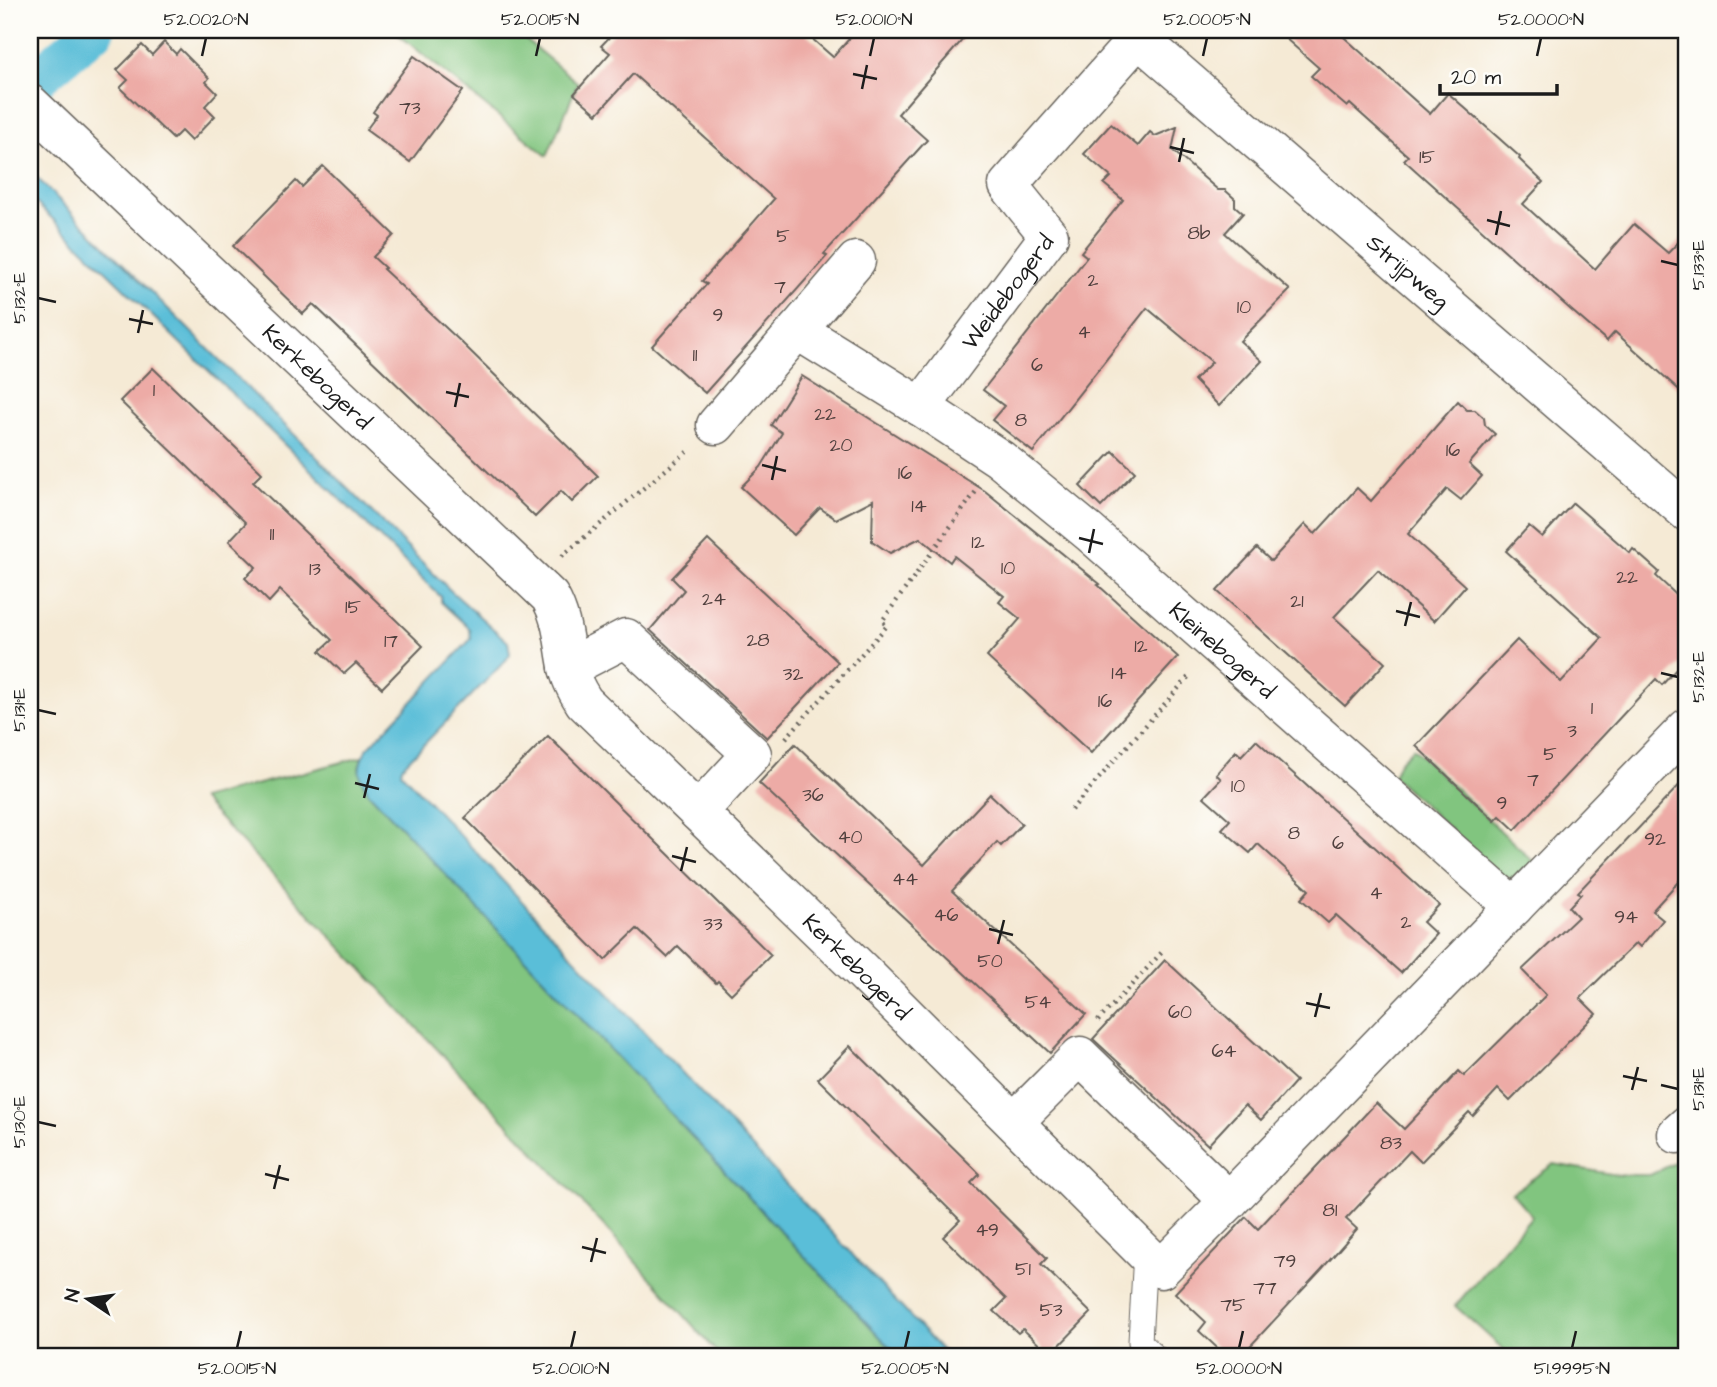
<svg xmlns="http://www.w3.org/2000/svg" width="1717" height="1387" font-family="'Architects Daughter',sans-serif">
<style>
.green{fill:#81c57f;stroke:#4e704e;stroke-width:2}
.water{fill:#5abed8;stroke:#3b6d7a;stroke-width:2}
.lines{fill:none;stroke-linecap:round;stroke-linejoin:round}
.canal{stroke:#5abed8;stroke-width:40}
.building{fill:#edaba6}
.service-casing{stroke:#68645d;stroke-width:25}
.minor-casing{stroke:#68645d;stroke-width:41}
.path{stroke:#68645d;stroke-width:4.5;stroke-dasharray:2 5;stroke-linecap:butt}
.service{stroke:#fff;stroke-width:23}
.minor{stroke:#fff;stroke-width:38}
.ticks{fill:none;stroke:#1c1c1c;stroke-width:2.5}
.labels{text-anchor:middle;stroke-width:6;stroke-linejoin:round;paint-order:stroke}
.number-label{font-size:19px;fill:#50403e}
.street-label{font-size:23px;fill:#1c1c1c;stroke:#fdfcf7}
.neatline{fill:none;stroke:#1c1c1c;stroke-width:2.5}
.ticks-label{font-size:18px;text-anchor:middle;fill:#1c1c1c}
</style>
<rect width="100%" height="100%" fill="#fdfcf7"/>
<filter id="ink" filterUnits="userSpaceOnUse"><feTurbulence type="fractalNoise" baseFrequency=".0143" numOctaves="2"/><feDisplacementMap in="SourceGraphic" scale="14" xChannelSelector="R" yChannelSelector="G"/><feConvolveMatrix kernelMatrix="1 2 1 2 8 2 1 2 1" color-interpolation-filters="sRGB"/></filter>
<filter id="wash" filterUnits="userSpaceOnUse"><feTurbulence type="fractalNoise" baseFrequency=".00686" numOctaves="4" result="noise"/><feDisplacementMap in="SourceGraphic" scale="28" xChannelSelector="R" yChannelSelector="G"/><feGaussianBlur stdDeviation="1.57" result="paint"/><feColorMatrix in="noise" values="0 0 0 0 0 0 0 0 0 0 0 0 0 0 0 0 0 1.4 0 .05"/><feComposite in="paint" operator="in"/></filter>
<g filter="url(#wash)">
<rect width="100%" height="100%" fill="#f5ead5"/>
<g class="green">
<path d="M393,30H514L578,83L547,156Z"/>
<path d="M1413,748L1537,865L1516,878H1502L1393,776L1399,762Z"/>
<path d="M362,757L359,768L369,793L899,1357H721L607,1229L201,799Z"/>
<path d="M1687,1157V1357H1512L1455,1306L1532,1216L1512,1193L1554,1164L1617,1175H1650Z"/>
</g>
<path class="water" d="M30,171L450,590L508,642L510,654L506,660L402,767L401,772L948,1357H899L369,793C358,776 356,768 366,750L471,639L470,629L441,602V597L30,197Z"/>
<g class="lines">
<path class="canal" d="M30,84L95,30"/>
</g>
<g id="blocks">
<g class="building">
<path d="M616,30H802L833,57L857,30H971L898,114L927,140L824,254L827,256L705,393L652,346L707,284L702,281L774,199L633,74L597,114L574,94L610,53L601,46Z"/>
<path d="M1276,30H1336L1430,114L1448,93L1520,157L1519,159L1543,182L1523,204L1595,269L1634,224L1668,253L1687,233V397L1615,332L1607,341L1571,310L1404,160L1408,156L1350,104L1347,107L1311,76L1319,68Z"/>
<path d="M164,42L176,54L180,49L209,78L206,82L217,93L205,106L215,116L191,141L181,131L173,139L120,88L128,80L117,70L142,45L152,55Z"/>
<path d="M414,56L463,91L410,162L366,130L377,115L373,112Z"/>
<path d="M1111,124L1138,146L1150,132L1155,136L1177,127L1172,150L1218,190H1225L1235,199V206L1243,213L1225,233L1290,290L1240,341L1262,361L1219,406L1194,380L1212,362L1147,308L1033,452L992,420L1004,406L983,390L1087,257L1081,252L1123,200L1104,184L1111,177L1084,154Z"/>
<path d="M323,166L394,235L373,257L385,268L383,269L460,341L598,476L572,502L561,491L535,517L313,304L303,314L233,246L296,181L302,187Z"/>
<path d="M153,368L262,473L253,482L423,646L382,688L356,663L344,674L320,651L332,640L280,590L269,602L245,578L256,567L229,541L246,523L120,401Z"/>
<path d="M802,376L985,491L1100,584L1098,585L1178,657L1091,753L987,657L1020,619L999,602L1004,596L954,556L950,562L920,538L890,553L872,541L873,500L836,519L820,508L794,535L741,487L761,467L782,433L771,425Z"/>
<path d="M1458,401L1467,410H1475L1484,418L1485,425L1495,434L1469,464L1482,476L1461,500L1447,489L1408,534L1465,586L1434,621L1378,570L1334,617L1385,663L1345,706L1217,591L1257,548L1271,561L1305,524L1315,534L1357,488L1371,501Z"/>
<path d="M1113,451L1135,472L1101,507L1080,486Z"/>
<path d="M1573,503L1630,553L1633,549L1659,572L1656,576L1687,605V657L1662,685L1656,679L1515,830L1500,816L1495,821L1416,746L1517,640L1561,682L1602,638L1506,551L1529,526L1542,537Z"/>
<path d="M708,540L838,662L767,738L650,630L684,590L672,578Z"/>
<path d="M548,736L771,955L731,994L718,981L716,983L678,946L667,957L637,929L605,960L465,818Z"/>
<path d="M1256,740L1439,905L1423,922L1436,934L1401,973L1336,915L1328,923L1301,899L1309,890L1258,844L1250,853L1222,829L1230,820L1204,797L1221,779L1216,774L1236,751L1241,756Z"/>
<path d="M795,744L924,865L990,794L1022,824L1001,846L997,842L952,891L1086,1014L1050,1053L759,783Z"/>
<path d="M1687,777V872L1652,911L1663,920L1640,947L1636,943L1580,998L1596,1014L1510,1101L1498,1089L1473,1116L1469,1112L1421,1162L1410,1151L1346,1219L1357,1229L1321,1270L1240,1357H1227L1199,1331L1206,1322L1175,1293L1246,1217L1258,1229L1376,1103L1404,1129L1459,1071L1464,1076L1546,995L1522,970L1578,917L1569,907L1581,894L1578,892Z"/>
<path d="M1165,960L1296,1081L1261,1120L1245,1105L1208,1145L1093,1039Z"/>
<path d="M850,1046L980,1174L971,1183L1047,1258L1041,1264L1091,1313L1050,1355L1023,1329L1018,1333L994,1311L1006,1299L943,1237L960,1220L818,1079Z"/>
</g>
</g>
</g>
<g filter="url(#ink)">
<use href="#blocks" fill-opacity="0" stroke="#68645d" stroke-width="2"/>
<g class="lines">
<defs>
<path id="service" d="M1145,1252L1140,1342L1156,1357"/>
<g id="minor">
<path id="s1" d="M1129,30L1687,512"/>
<path id="s2" d="M30,104L550,597C563,620 563,641 568,666C570,679 577,691 584,702L861,970L1161,1269L1229,1201"/>
<path id="s3" d="M797,330L921,407L1049,236L1008,185L1138,38"/>
<path id="s4" d="M921,407L1000,459L1090,533L1514,907"/>
<path d="M716,425L856,261"/>
<path d="M568,668L626,638L752,754L698,812"/>
<path d="M1014,1122L1080,1056L1229,1201L1687,728"/>
<path d="M1677,1134L1687,1125"/>
</g>
</defs>
<use href="#service" class="service-casing"/>
<use href="#minor" class="minor-casing"/>
<g class="path">
<path d="M562,556L687,452"/>
<path d="M786,738L887,626L882,621L977,490"/>
<path d="M1071,810L1191,674"/>
<path d="M1098,1021L1164,950"/>
</g>
<use href="#service" class="service"/>
<use href="#minor" class="minor"/>
</g>
</g>
<path class="ticks" d="M202,56L206,38M536,56L540,38M870,56L874,38M1203,56L1207,38M1537,56L1541,38M853,74L877,79M862,89L867,65M1170,147L1194,153M1179,162L1184,138M1487,220L1510,226M1496,235L1501,211M1661,261L1678,265M38,298L56,302M129,319L153,324M138,333L143,310M446,392L469,397M455,407L460,383M762,465L786,471M772,480L777,456M1079,538L1103,544M1089,553L1094,529M1396,611L1420,617M1405,626L1411,602M1661,673L1678,677M38,710L56,714M355,783L379,789M364,798L370,774M672,856L696,862M681,871L687,847M989,929L1013,935M998,944L1004,920M1306,1003L1330,1008M1315,1017L1321,993M1623,1076L1647,1081M1661,1085L1678,1089M1632,1090L1638,1067M38,1122L56,1126M265,1174L289,1180M274,1189L280,1165M582,1247L606,1253M591,1262L597,1238M237,1348L241,1331M571,1348L575,1331M905,1348L909,1331M1239,1348L1243,1331M1572,1348L1576,1331"/>
<g class="labels">
<g class="number-label">
<text x="410" y="114">73</text>
<text x="1427" y="163">15</text>
<text x="1199" y="239">8b</text>
<text x="783" y="242">5</text>
<text x="1093" y="286">2</text>
<text x="780" y="293">7</text>
<text x="1244" y="313">10</text>
<text x="718" y="321">9</text>
<text x="1084" y="338">4</text>
<text x="695" y="361">11</text>
<text x="1037" y="371">6</text>
<text x="154" y="396">1</text>
<text x="825" y="420">22</text>
<text x="1021" y="426">8</text>
<text x="841" y="451">20</text>
<text x="1453" y="456">16</text>
<text x="905" y="479">16</text>
<text x="919" y="512">14</text>
<text x="272" y="540">11</text>
<text x="978" y="548">12</text>
<text x="1008" y="574">10</text>
<text x="315" y="575">13</text>
<text x="1627" y="583">22</text>
<text x="714" y="605">24</text>
<text x="1297" y="607">21</text>
<text x="353" y="613">15</text>
<text x="758" y="646">28</text>
<text x="391" y="647">17</text>
<text x="1141" y="652">12</text>
<text x="1119" y="679">14</text>
<text x="793" y="680">32</text>
<text x="1105" y="707">16</text>
<text x="1592" y="714">1</text>
<text x="1572" y="737">3</text>
<text x="1550" y="760">5</text>
<text x="1533" y="786">7</text>
<text x="1238" y="792">10</text>
<text x="813" y="801">36</text>
<text x="1502" y="809">9</text>
<text x="1294" y="839">8</text>
<text x="850" y="843">40</text>
<text x="1655" y="845">92</text>
<text x="1338" y="849">6</text>
<text x="905" y="885">44</text>
<text x="1376" y="899">4</text>
<text x="946" y="921">46</text>
<text x="1626" y="923">94</text>
<text x="1406" y="928">2</text>
<text x="713" y="930">33</text>
<text x="990" y="967">50</text>
<text x="1038" y="1008">54</text>
<text x="1180" y="1018">60</text>
<text x="1224" y="1057">64</text>
<text x="1391" y="1149">83</text>
<text x="1330" y="1216">81</text>
<text x="987" y="1236">49</text>
<text x="1285" y="1267">79</text>
<text x="1023" y="1275">51</text>
<text x="1265" y="1294">77</text>
<text x="1233" y="1311">75</text>
<text x="1051" y="1316">53</text>
</g>
<g class="street-label">
<text dy="8" stroke="none"><textPath href="#s1" startOffset="369">Strijpweg</textPath></text>
<text dy="8" stroke="none"><textPath href="#s3" startOffset="290">Weidebogerd</textPath></text>
<text dy="8" stroke="none"><textPath href="#s2" startOffset="396">Kerkebogerd</textPath></text>
<text dy="8" stroke="none"><textPath href="#s4" startOffset="388">Kleinebogerd</textPath></text>
<text dy="8" stroke="none"><textPath href="#s2" startOffset="1208">Kerkebogerd</textPath></text>
</g>
</g>
<rect width="1717" height="1387" fill="none" stroke="#fdfcf7" stroke-width="77"/>
<g transform="translate(88 1299) rotate(283)" stroke="#fdfcf7" stroke-width="5" paint-order="stroke">
<path d="M0-5L12 26L0 18L-12 26Z" fill="#1c1c1c"/>
<text y="-10" font-size="19" font-weight="bold" text-anchor="middle" fill="#1c1c1c">N</text>
</g>
<path d="M1440 84v10h117v-10" fill="none" stroke="#1c1c1c" stroke-width="3.5"/>
<text x="1451" y="84" font-size="21" fill="#1c1c1c" stroke="#fdfcf7" stroke-width="5" paint-order="stroke">20 m</text>
<rect x="38" y="38" width="1640" height="1310" class="neatline"/>
<g class="ticks-label">
<text x="206" y="25">52.0020°N</text>
<text x="540" y="25">52.0015°N</text>
<text x="874" y="25">52.0010°N</text>
<text x="1207" y="25">52.0005°N</text>
<text x="1541" y="25">52.0000°N</text>
<text transform="translate(1698 265) rotate(-90)" y="6">5.133°E</text>
<text transform="translate(19 298) rotate(-90)" y="6">5.132°E</text>
<text transform="translate(1698 677) rotate(-90)" y="6">5.132°E</text>
<text transform="translate(19 710) rotate(-90)" y="6">5.131°E</text>
<text transform="translate(1698 1089) rotate(-90)" y="6">5.131°E</text>
<text transform="translate(19 1122) rotate(-90)" y="6">5.130°E</text>
<text x="237" y="1374">52.0015°N</text>
<text x="571" y="1374">52.0010°N</text>
<text x="905" y="1374">52.0005°N</text>
<text x="1239" y="1374">52.0000°N</text>
<text x="1572" y="1374">51.9995°N</text>
</g>
</svg>
